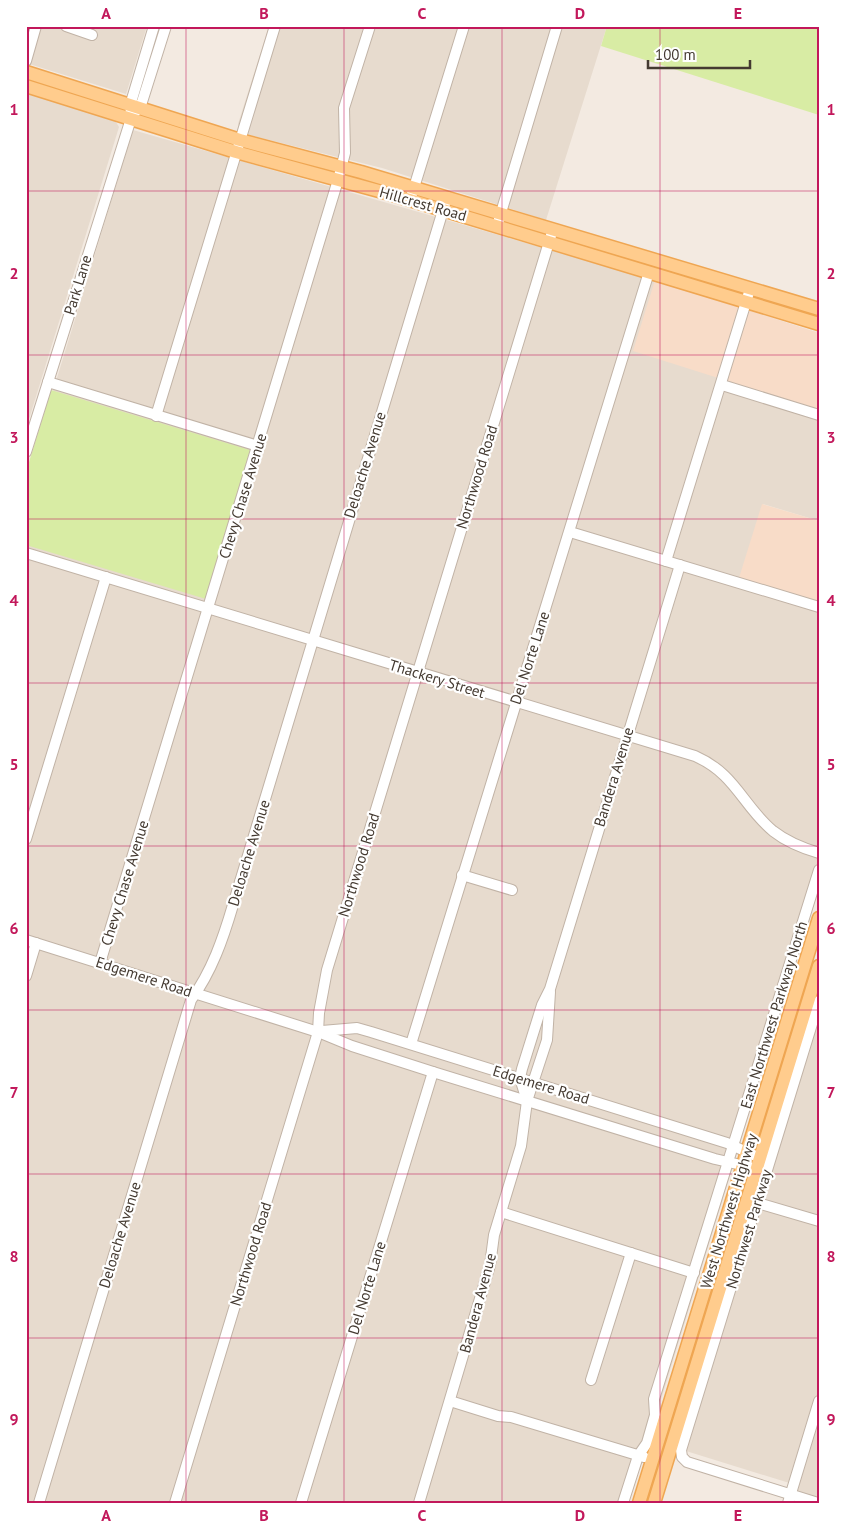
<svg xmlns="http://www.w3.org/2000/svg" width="845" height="1529" font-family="'PT Sans',sans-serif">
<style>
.residential{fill:#e7dbce}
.commercial{fill:#f8dcc8}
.green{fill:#d8eca4}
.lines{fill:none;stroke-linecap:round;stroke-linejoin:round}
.minor-casing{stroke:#c1b3a6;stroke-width:12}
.major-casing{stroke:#efa652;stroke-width:15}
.minor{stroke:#fff;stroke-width:10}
.major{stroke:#ffcc8d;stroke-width:12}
.grid{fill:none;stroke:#c2185b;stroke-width:1;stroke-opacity:0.55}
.labels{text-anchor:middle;stroke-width:4.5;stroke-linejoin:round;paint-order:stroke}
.street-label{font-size:15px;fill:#443a31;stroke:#fff}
.neatline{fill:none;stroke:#c2185b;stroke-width:2}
.grid-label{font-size:16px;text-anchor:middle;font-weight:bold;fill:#c2185b}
</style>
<rect width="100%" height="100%" fill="#f3eae1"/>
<g class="residential">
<path d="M26,26H147L126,94L26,63Z"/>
<path d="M269,26H607L546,220L382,168L241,133L238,124Z"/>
<path d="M26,92L114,119L119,127L26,429Z"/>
<path d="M133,130L655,280L819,410V521L763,504L819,602V888L629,1503H26V479Z"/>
<path d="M819,1008V1503H794L799,1486L686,1451Z"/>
</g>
<g class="commercial">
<path d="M655,280L819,333V410L633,351Z"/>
<path d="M762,504L819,521V602L739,578Z"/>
</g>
<g class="green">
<path d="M607,26H819V115L601,46Z"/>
<path d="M51,390L250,450L206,599L26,545V472Z"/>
</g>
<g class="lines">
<defs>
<g id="minor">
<path d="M66,26L92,35"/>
<path d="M26,61L36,26"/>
<path d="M134,114L142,102L166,26"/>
<path d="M412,194L464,26"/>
<path d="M497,226L557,26"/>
<path d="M48,382L258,446"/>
<path d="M722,385L819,415"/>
<path d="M156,416L275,26"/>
<path d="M26,452L129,125L132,99L154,26"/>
<path d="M570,532L819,607"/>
<path d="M26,553L695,756C736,774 742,805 773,831C787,842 802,848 819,853"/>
<path d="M666,561L750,289"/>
<path d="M26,839L106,577"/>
<path d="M462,875L512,890"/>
<path d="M26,940L318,1032L352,1046L433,1072L715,1159L750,1167"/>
<path d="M100,963L338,180L345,153L344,108L370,26"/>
<path d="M26,976L36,943"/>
<path d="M322,1031L357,1028L371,1032L727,1143L760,1158"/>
<path d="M411,1044L649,272"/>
<path d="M527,1101L520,1078L522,1069L542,1005L550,989L680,565"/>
<path d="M758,1203L819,1221"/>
<path d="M501,1212L694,1273"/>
<path d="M591,1380L631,1253"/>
<path d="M450,1401L498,1416L511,1417L644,1457"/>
<path d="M39,1503L191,1000C212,971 223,939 233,905L447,197"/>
<path d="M175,1503L318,1032L319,1013L327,970L553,229"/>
<path d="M301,1503L433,1072"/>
<path d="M419,1503L490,1265L494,1235L521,1146L527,1101L547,1040L550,992"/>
<path d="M623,1503L638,1456L647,1443L655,1415L654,1399L819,870"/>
<path d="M788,1503L819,1401"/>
<path d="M818,1503L687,1462L682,1457L681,1450L819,1001"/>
</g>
<g id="major">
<path d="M26,72L240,140L361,172L819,309"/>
<path d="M26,86L236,152L390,194L819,324"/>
<path d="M639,1503L819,918"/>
<path d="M654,1503L819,966"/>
</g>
</defs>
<use href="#minor" class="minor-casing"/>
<use href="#major" class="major-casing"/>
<use href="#minor" class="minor"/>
<use href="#major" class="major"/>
</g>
<path class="grid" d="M186,26V1503M344,26V1503M502,26V1503M660,26V1503M26,191H819M26,355H819M26,519H819M26,683H819M26,846H819M26,1010H819M26,1174H819M26,1338H819"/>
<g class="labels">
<g class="street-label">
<text transform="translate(423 204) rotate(16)" y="5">Hillcrest Road</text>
<text transform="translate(78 285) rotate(-73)" y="5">Park Lane</text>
<text transform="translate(365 465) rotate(-73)" y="5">Deloache Avenue</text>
<text transform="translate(477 477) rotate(-73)" y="5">Northwood Road</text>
<text transform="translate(243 496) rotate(-73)" y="5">Chevy Chase Avenue</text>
<text transform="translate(530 658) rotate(-72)" y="5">Del Norte Lane</text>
<text transform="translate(437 679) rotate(17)" y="5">Thackery Street</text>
<text transform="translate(614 777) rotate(-73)" y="5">Bandera Avenue</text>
<text transform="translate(249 853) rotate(-73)" y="5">Deloache Avenue</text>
<text transform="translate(359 865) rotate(-73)" y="5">Northwood Road</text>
<text transform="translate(125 883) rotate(-73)" y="5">Chevy Chase Avenue</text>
<text transform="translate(144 977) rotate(18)" y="5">Edgemere Road</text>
<text transform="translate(774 1015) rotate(-73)" y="5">East Northwest Parkway North</text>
<text transform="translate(541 1085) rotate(17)" y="5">Edgemere Road</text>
<text transform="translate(729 1211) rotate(-73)" y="5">West Northwest Highway</text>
<text transform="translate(749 1229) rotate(-73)" y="5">Northwest Parkway</text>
<text transform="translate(120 1235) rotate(-73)" y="5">Deloache Avenue</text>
<text transform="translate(251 1254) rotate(-73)" y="5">Northwood Road</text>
<text transform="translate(367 1288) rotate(-73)" y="5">Del Norte Lane</text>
<text transform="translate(478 1303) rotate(-75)" y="5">Bandera Avenue</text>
</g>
</g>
<rect width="845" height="1529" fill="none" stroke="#ffffff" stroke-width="55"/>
<path d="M648 60v8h102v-8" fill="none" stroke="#443a31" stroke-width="2.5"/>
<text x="655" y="60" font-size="15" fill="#443a31" stroke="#ffffff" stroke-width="4" paint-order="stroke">100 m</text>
<rect x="28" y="28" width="790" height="1474" class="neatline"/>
<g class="grid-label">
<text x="106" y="19">A</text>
<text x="264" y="19">B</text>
<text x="422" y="19">C</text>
<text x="580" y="19">D</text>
<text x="738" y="19">E</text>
<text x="14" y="115">1</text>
<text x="831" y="115">1</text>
<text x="14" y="279">2</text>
<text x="831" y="279">2</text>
<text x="14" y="443">3</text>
<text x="831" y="443">3</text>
<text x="14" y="606">4</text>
<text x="831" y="606">4</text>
<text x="14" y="770">5</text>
<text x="831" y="770">5</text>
<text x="14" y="934">6</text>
<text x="831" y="934">6</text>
<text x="14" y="1098">7</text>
<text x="831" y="1098">7</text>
<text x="14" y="1262">8</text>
<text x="831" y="1262">8</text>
<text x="14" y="1425">9</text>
<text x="831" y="1425">9</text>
<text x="106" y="1521">A</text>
<text x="264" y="1521">B</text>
<text x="422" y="1521">C</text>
<text x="580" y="1521">D</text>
<text x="738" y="1521">E</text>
</g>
</svg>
